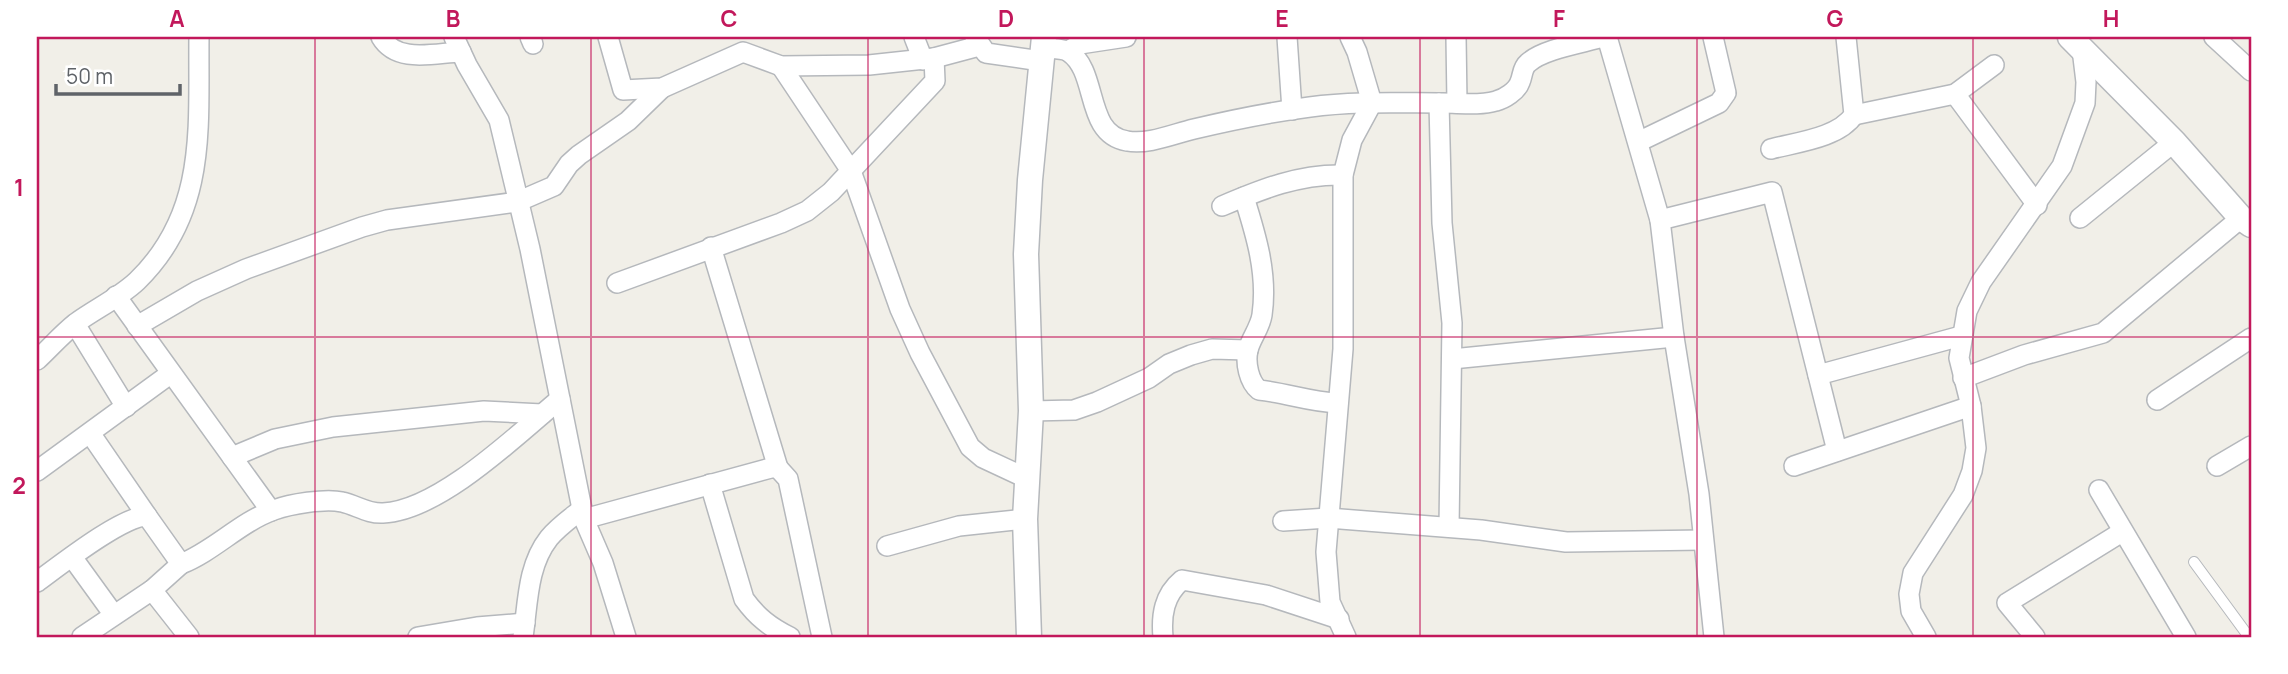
<svg xmlns="http://www.w3.org/2000/svg" width="2288" height="674" font-family="Manrope,sans-serif">
<style>
.lines{fill:none;stroke-linecap:round;stroke-linejoin:round}
.service-casing{stroke:#b5b8bc;stroke-width:12}
.minor-casing{stroke:#b5b8bc;stroke-width:22}
.tertiary-casing{stroke:#b5b8bc;stroke-width:27}
.service{stroke:#fff;stroke-width:10}
.minor{stroke:#fff;stroke-width:19}
.tertiary{stroke:#fff;stroke-width:24}
.grid{fill:none;stroke:#c2185b;stroke-width:2;stroke-opacity:0.55}
.neatline{fill:none;stroke:#c2185b;stroke-width:2.5}
.grid-label{font-size:23px;text-anchor:middle;font-weight:bold;fill:#c2185b}
</style>
<rect width="100%" height="100%" fill="#f1efe8"/>
<g class="lines">
<defs>
<path id="service" d="M2194,562L2249,637"/>
<g id="minor">
<path d="M381,37C397,64 434,53 461,52"/>
<path d="M454,37L467,65L499,120L530,249L584,519L603,563L626,637"/>
<path d="M530,37L533,44"/>
<path d="M608,37L623,90L662,88L743,52L781,66L869,65L934,58L935,81L831,192L807,211L781,223L617,283"/>
<path d="M914,37L923,60"/>
<path d="M975,37L986,53L1041,61"/>
<path d="M1287,37L1292,110"/>
<path d="M1456,37L1457,103"/>
<path d="M1607,37L1660,220L1674,337L1699,494L1714,637"/>
<path d="M2214,37L2251,71"/>
<path d="M1043,48C1050,49 1063,48 1069,52C1099,72 1084,134 1127,141C1148,145 1173,134 1194,129C1232,120 1271,112 1310,107C1353,101 1399,103 1443,103C1460,103 1479,106 1496,101C1504,99 1517,91 1520,82C1523,75 1522,68 1528,63C1543,49 1583,43 1603,37"/>
<path d="M1068,51L1080,44L1126,37"/>
<path d="M934,58L979,46"/>
<path d="M781,66L851,171L900,309L920,353L970,447L983,458L1028,479"/>
<path d="M1955,94L2037,205"/>
<path d="M1439,103L1442,223L1452,323L1449,527"/>
<path d="M1854,115L1955,94L1994,65"/>
<path d="M1638,142L1719,103L1726,93L1713,37"/>
<path d="M1771,149C1798,142 1838,138 1854,115L1846,37"/>
<path d="M1244,197C1256,235 1268,274 1262,315C1260,328 1251,338 1248,350C1245,363 1249,382 1259,390C1287,393 1310,402 1338,403"/>
<path d="M1222,206C1262,189 1299,174 1343,175"/>
<path d="M2080,218L2174,142"/>
<path d="M1660,220L1772,192L1837,451"/>
<path d="M711,247L778,468"/>
<path d="M116,296L271,511"/>
<path d="M75,324L126,407"/>
<path d="M137,326L197,291L246,269L362,227L387,220L517,202L554,186L569,164L579,155L628,121L662,88"/>
<path d="M1452,359L1674,337"/>
<path d="M37,360C50,348 62,334 76,323C95,309 119,298 137,281C208,212 198,127 199,37"/>
<path d="M1818,375L1961,336"/>
<path d="M1963,378L2024,355L2103,333L2241,218"/>
<path d="M2157,400L2251,338"/>
<path d="M1031,411L1074,410L1097,402L1149,378L1169,364L1191,355L1212,349L1248,350"/>
<path d="M90,433L147,516"/>
<path d="M232,457L275,439L333,427L484,411L542,414"/>
<path d="M1794,466L1971,406"/>
<path d="M2217,466L2251,446"/>
<path d="M37,471L170,374"/>
<path d="M710,484L744,599C757,617 770,627 790,637"/>
<path d="M2099,490L2186,637"/>
<path d="M584,519L771,468H778L788,479L822,637"/>
<path d="M1283,521L1328,518L1481,530L1566,542L1703,540"/>
<path d="M887,546L959,526L1025,519"/>
<path d="M72,557L114,615"/>
<path d="M37,582C59,566 122,516 147,516L181,564C214,551 240,522 274,510C290,504 326,498 342,502C356,505 368,514 383,513C439,511 518,434 560,399"/>
<path d="M152,590L189,637"/>
<path d="M82,637L152,590L181,564"/>
<path d="M418,637L477,627L525,623"/>
<path d="M523,637C528,603 527,566 549,538C558,527 571,518 582,509"/>
<path d="M1163,637C1161,615 1164,595 1182,580L1266,595L1339,619"/>
<path d="M1346,637L1330,602L1326,552L1343,349V175L1352,140L1372,103L1357,52L1350,37"/>
<path d="M1926,637L1911,611L1909,594L1913,573L1963,495L1972,471L1976,448L1971,406L1959,358L1967,311L1981,282L2062,166L2085,103L2086,82L2082,49"/>
<path d="M2035,637L2007,603L2122,532"/>
</g>
<g id="tertiary">
<path d="M2070,37L2174,142L2241,218L2251,225"/>
<path d="M1029,637L1025,519L1031,411L1026,254L1030,180L1044,37"/>
</g>
</defs>
<use href="#service" class="service-casing"/>
<use href="#minor" class="minor-casing"/>
<use href="#tertiary" class="tertiary-casing"/>
<use href="#service" class="service"/>
<use href="#minor" class="minor"/>
<use href="#tertiary" class="tertiary"/>
</g>
<path class="grid" d="M315,37V637M591,37V637M868,37V637M1144,37V637M1420,37V637M1697,37V637M1973,37V637M37,337H2251"/>
<rect width="2288" height="674" fill="none" stroke="#ffffff" stroke-width="77"/>
<path d="M56 84v10h124v-10" fill="none" stroke="#5f6368" stroke-width="3.5"/>
<text x="66" y="84" font-size="21" fill="#5f6368" stroke="#ffffff" stroke-width="5" paint-order="stroke">50 m</text>
<rect x="38" y="38" width="2212" height="598" class="neatline"/>
<g class="grid-label">
<text x="177" y="27">A</text>
<text x="453" y="27">B</text>
<text x="729" y="27">C</text>
<text x="1006" y="27">D</text>
<text x="1282" y="27">E</text>
<text x="1559" y="27">F</text>
<text x="1835" y="27">G</text>
<text x="2111" y="27">H</text>
<text x="19" y="196">1</text>
<text x="19" y="494">2</text>
</g>
</svg>
